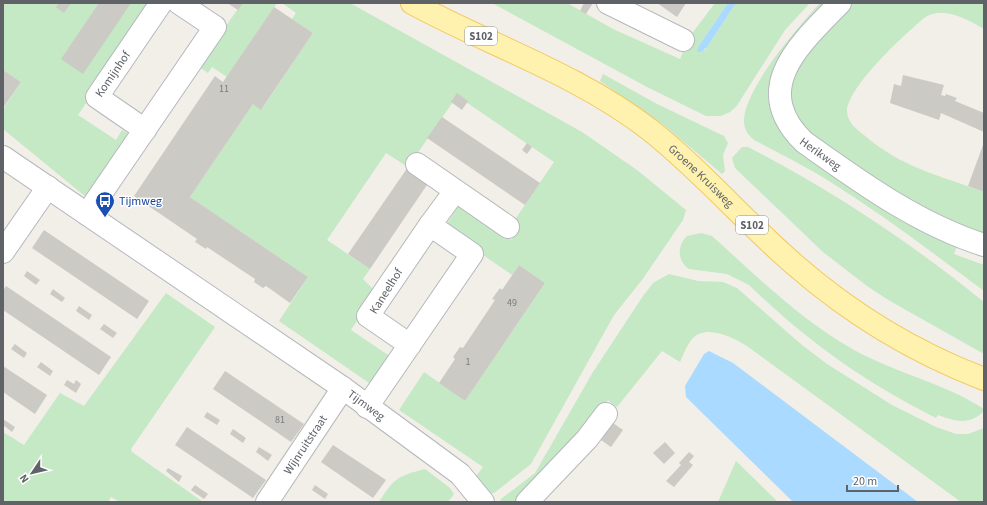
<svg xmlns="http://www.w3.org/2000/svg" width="987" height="505" font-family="'Source Sans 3',sans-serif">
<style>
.green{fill:#c5e8c5}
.water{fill:#aadaff}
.building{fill:#cccac5}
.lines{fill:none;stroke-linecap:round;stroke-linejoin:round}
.minor-casing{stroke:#b5b8bc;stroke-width:24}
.major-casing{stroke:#f2c960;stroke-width:24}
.minor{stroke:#fff;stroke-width:22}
.major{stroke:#fff2af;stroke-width:22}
.labels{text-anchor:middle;stroke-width:3;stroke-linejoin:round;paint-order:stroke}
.number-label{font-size:10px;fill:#7a7d7f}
.shield{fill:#fff;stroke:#8f9295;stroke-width:1}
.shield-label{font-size:11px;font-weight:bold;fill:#5f6368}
.street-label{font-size:12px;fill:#5f6368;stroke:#fff}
.transit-label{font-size:12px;fill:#164399;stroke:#fff;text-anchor:start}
</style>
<rect width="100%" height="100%" fill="#f1efe8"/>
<g class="green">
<path d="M3,3H150V8L78,115L116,140L122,130L132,136L86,197L3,129V109L21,82L3,70Z"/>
<path d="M242,3H277L227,77L212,67L208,73L198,66Z"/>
<path d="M282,3H350L582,132L637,170L686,210L683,220L642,280L614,315L531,464L494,493H489L476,476L483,467L399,410L424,372L465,401L545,283L519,265L512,275L444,228L459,205L511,240L520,226L514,221L554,162L457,96L408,167L386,153L327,240L370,269L363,279L376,292L351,330L391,357L372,385L279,321L308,277L190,197L253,104L262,109L313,33L292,19L296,13Z"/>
<path d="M492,3H567L613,29L680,59L690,36L715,3H728L698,47L705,50L736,3H810L785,30L736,107L730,112L721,116H706L647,87Z"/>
<path d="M820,3H834C823,17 771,78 769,90C766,106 773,118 782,130L959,241L954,254L984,265V291C933,253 883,215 829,181C805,166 779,153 754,140C748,135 744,129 744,121C744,89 798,27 820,3Z"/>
<path d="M850,3H984V29C967,19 942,5 924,18C905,34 848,86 847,111C847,122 856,129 864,135C902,168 939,175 984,192V238L937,220L809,137L793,111L789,88L801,57Z"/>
<path d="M603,74L657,104L724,136L728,143L723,155L725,171L722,174L665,126L600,81Z"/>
<path d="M742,147H748C832,190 911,243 984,302V354L890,301L867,286L823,252L735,168L732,158Z"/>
<path d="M701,233L712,236C758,277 800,320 854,350C896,373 944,383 984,409V411C969,426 955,421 938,415L936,418C863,381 808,342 749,285L727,274L689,269C677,261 677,245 687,236Z"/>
<path d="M669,274L698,281L723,282L737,288L802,345L827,364L892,405L936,427L956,434H968L984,428V502H961L747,346C734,338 706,323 692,339C687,345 683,355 680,362L662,351L617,407L608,400L593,424L523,502H500L501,499L535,473L593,372L643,296L653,283Z"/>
<path d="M166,293L215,327L131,449L132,452L203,502H120L111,497L108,502H3V432L24,445L60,393L84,406Z"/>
<path d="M736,461L778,502H718Z"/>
<path d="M425,469L450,488L454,494L448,502H379C394,478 398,476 425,469Z"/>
</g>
<g class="water">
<path d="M728,3H736L707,47L701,52H697L698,47Z"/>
<path d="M709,351L733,363L918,502H793L686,397L685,386L704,354Z"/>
</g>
<g class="building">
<path d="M59,3H71L64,13L56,7Z"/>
<path d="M99,3H131L83,74L61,59Z"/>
<path d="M227,3H243L238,10Z"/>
<path d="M584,3H593L586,14L580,11Z"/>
<path d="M657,3H686L677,17Z"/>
<path d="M274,7L313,33L261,110L253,104L190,197L308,277L290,303L266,286L263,288L254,282L255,279L207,247L206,249L195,242L197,239L134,196L215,76L223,82Z"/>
<path d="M3,70L21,82L3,108Z"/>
<path d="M903,75L944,85L941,95L945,96L946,94L957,98L955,101L984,113V132L941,113L939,120L890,103L894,84L901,86Z"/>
<path d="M457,93L468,101L462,110L451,102Z"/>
<path d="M442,117L540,183L525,205L427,138Z"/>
<path d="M527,143L532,147L527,154L522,150Z"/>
<path d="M983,145L984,146V192L968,186Z"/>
<path d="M408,167L429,182L370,269L348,254Z"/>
<path d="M44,230L149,301L137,319L32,248Z"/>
<path d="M519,265L545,283L465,401L439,383L455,359L453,357L460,347L463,348L495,300L492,299L500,288L502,290Z"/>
<path d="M27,271L40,280L36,285L24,276Z"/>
<path d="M6,286L111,357L99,375L3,310V291Z"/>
<path d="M53,289L65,298L62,302L50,294Z"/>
<path d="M79,306L92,315L89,320L76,311Z"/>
<path d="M104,324L117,333L113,338L100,329Z"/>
<path d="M15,344L27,353L24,358L11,349Z"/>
<path d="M41,362L53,371L50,376L37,367Z"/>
<path d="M3,366L47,395L35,414L3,392Z"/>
<path d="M225,371L304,424L291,442L213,389Z"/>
<path d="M67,380L74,384L76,380L81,384L76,393L64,385Z"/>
<path d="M207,412L220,420L217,425L204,417Z"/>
<path d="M3,419L15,427L12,432L3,425Z"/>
<path d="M613,423L623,430L611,447L601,440Z"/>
<path d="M187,427L266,480L253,498L175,445Z"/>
<path d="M233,429L246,438L243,443L230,434Z"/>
<path d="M665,442L675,453L664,464L653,453Z"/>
<path d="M333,445L386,480L373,498L321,462Z"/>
<path d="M259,447L272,455L268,461L256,452Z"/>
<path d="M689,452L694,456L689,462L693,465L674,487L666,481L681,465L679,463Z"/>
<path d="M168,468L182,476L179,482L166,471Z"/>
<path d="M195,485L208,494L204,499L191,490Z"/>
<path d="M315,485L328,494L325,499L312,490Z"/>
</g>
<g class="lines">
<defs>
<g id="minor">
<path d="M608,3L683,40"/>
<path id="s1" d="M840,3C800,44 749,88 804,142C860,182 918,224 984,245"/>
<path id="s2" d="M145,130L97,97L161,3"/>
<path id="s3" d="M3,157L343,388L460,474L483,502"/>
<path d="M417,164L508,227"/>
<path d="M87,214L215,27L179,3"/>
<path d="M430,225L455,191"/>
<path d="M3,252L48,187"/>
<path d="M367,407L472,254L430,225L368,316L410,345"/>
<path id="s4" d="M267,502L343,388"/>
<path d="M527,502L587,439L606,414"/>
</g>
<g id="major">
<path id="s5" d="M412,3C491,46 578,74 650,130C702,171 745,222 795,265C850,313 916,353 984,379"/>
</g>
</defs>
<use href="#minor" class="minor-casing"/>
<use href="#major" class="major-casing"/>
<use href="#minor" class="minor"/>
<use href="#major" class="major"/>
</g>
<defs>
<symbol id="bus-pin" viewBox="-11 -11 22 30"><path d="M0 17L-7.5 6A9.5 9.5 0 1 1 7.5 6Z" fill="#1a4fb4" stroke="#fff"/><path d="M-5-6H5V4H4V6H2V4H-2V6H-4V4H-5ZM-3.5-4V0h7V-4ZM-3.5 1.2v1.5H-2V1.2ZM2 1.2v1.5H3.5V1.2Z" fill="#fff"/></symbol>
</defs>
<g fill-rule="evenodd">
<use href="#bus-pin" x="94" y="190" width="22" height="30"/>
</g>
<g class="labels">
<g class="number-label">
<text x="224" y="92">11</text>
<text x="512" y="306">49</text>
<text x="468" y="365">1</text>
<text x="280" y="423">81</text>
</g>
<g class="shield">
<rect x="465" y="27" width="32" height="18" rx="3"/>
<rect x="736" y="216" width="32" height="18" rx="3"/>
</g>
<g class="shield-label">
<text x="481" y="40">S102</text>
<text x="752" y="229">S102</text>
</g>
<g class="street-label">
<text dy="4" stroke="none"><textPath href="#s2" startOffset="86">Komijnhof</textPath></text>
<text dy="4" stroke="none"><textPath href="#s1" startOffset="187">Herikweg</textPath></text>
<text dy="4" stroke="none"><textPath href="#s5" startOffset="339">Groene Kruisweg</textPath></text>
<text transform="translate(386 291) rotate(-58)" y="4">Kaneelhof</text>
<text dy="4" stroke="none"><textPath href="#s3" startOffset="440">Tijmweg</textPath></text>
<text dy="4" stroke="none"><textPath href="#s4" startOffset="69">Wijnruitstraat</textPath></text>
</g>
<g class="transit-label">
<text x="119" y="205">Tijmweg</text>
</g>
</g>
<rect width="987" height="505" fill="none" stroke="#5f6368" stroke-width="8"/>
<g transform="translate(32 473) rotate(235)" stroke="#ffffff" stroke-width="3" paint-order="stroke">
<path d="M0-3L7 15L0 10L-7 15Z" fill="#5f6368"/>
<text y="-6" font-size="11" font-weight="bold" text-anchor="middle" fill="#5f6368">N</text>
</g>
<path d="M847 485v6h51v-6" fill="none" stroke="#5f6368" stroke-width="2"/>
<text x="853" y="485" font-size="12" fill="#5f6368" stroke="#ffffff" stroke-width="3" paint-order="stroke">20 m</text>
</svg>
